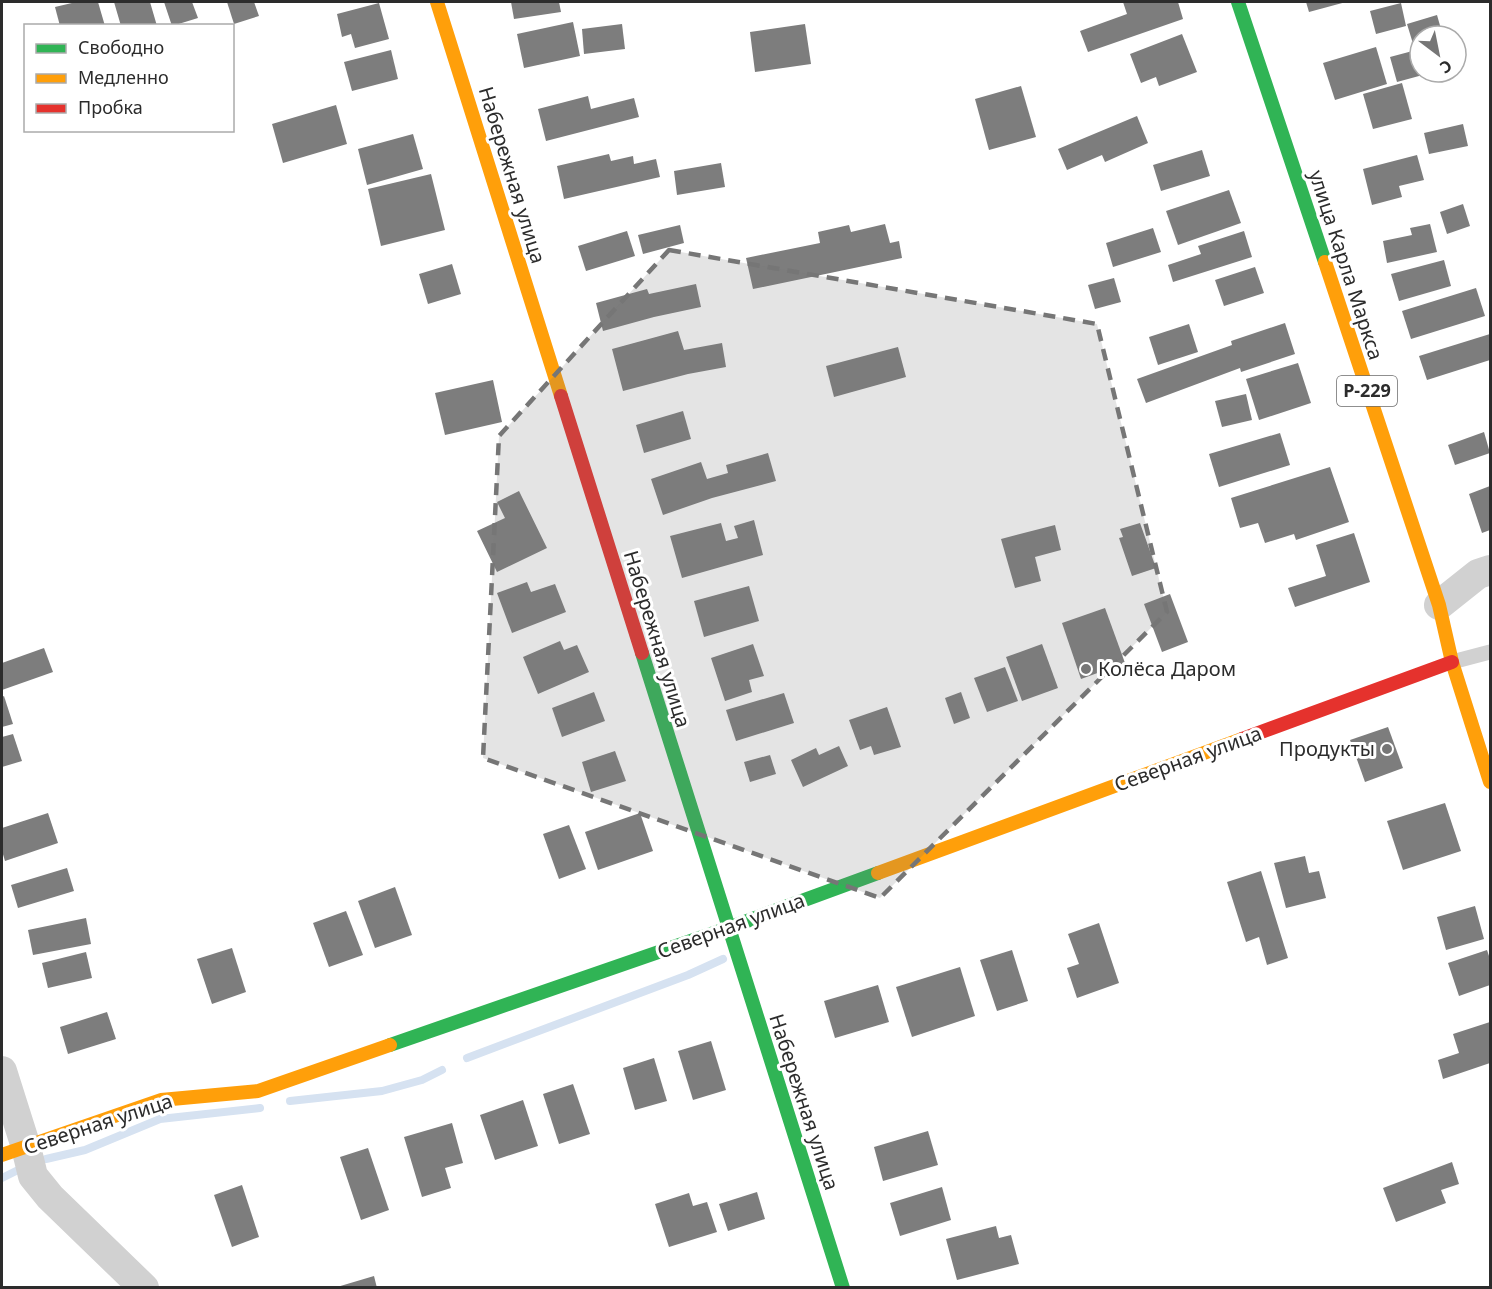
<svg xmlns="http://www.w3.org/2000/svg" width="1492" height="1289" font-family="'Noto Sans',sans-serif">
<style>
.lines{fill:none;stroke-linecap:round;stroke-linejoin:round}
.stream{stroke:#d6e2f1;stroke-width:8}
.building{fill:#7d7d7d}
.lane{stroke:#d1d1d1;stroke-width:15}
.street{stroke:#d1d1d1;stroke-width:30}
.fast{stroke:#30b455;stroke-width:14}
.slow{stroke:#ff9f0a;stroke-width:14}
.jam{stroke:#e5322d;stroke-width:14}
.marked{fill:#767676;fill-opacity:0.2;stroke:#767676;stroke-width:4.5;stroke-dasharray:12 8;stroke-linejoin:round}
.poi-dot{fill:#767676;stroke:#fff;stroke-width:2}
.labels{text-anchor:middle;stroke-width:6;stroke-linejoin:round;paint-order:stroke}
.shield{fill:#fff;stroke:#6b6b6b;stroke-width:1.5}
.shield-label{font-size:18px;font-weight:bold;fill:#2c2c2c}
.street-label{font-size:20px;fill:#2c2c2c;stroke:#fff}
.poi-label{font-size:20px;fill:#2c2c2c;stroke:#fff;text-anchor:start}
</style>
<rect width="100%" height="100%" fill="#fff"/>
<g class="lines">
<g class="stream">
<path d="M467,1058L688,975L723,959"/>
<path d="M290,1101L382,1091L422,1080L442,1070"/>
<path d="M46,1159L85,1150L160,1119L260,1108"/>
<path d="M2,1178L16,1171"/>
</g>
</g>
<g class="building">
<path d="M76,2H98L105,26H60L55,7Z"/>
<path d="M114,2H150L157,26H121Z"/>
<path d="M164,2H192L198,18L172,26Z"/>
<path d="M227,2H254L259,16L234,24Z"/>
<path d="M511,2H559L561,12L514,19Z"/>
<path d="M1123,2H1178L1183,19L1088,52L1080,31L1127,14Z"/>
<path d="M1306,2H1346L1309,12Z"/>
<path d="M379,3L389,39L355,48L351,34L342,37L337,14Z"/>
<path d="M1401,3L1406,26L1376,34L1370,11Z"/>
<path d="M1437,15L1443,36H1420V46L1414,47L1407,24Z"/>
<path d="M573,22L580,56L524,68L517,34Z"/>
<path d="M622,24L625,49L584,54L582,29Z"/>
<path d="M805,24L811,64L755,72L750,32Z"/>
<path d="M1182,34L1197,72L1159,86L1156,77L1141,83L1130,54Z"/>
<path d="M1376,47L1387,84L1335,100L1323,63Z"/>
<path d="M1420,49V72L1430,73L1397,82L1390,57Z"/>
<path d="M391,50L398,79L352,91L344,62Z"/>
<path d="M1402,83L1412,119L1373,129L1363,94Z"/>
<path d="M1021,86L1036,137L989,150L975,99Z"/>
<path d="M588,96L591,109L634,98L639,117L546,141L538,109Z"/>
<path d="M336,105L347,144L283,163L272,124Z"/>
<path d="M1137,116L1148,143L1105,162L1102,155L1067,170L1058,149Z"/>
<path d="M1463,124L1468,146L1429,154L1424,133Z"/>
<path d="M413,134L423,169L367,185L358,149Z"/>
<path d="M1202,150L1210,176L1161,191L1153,165Z"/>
<path d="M609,154L611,161L633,156L634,164L656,159L660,177L564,199L557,166Z"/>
<path d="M1417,155L1424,180L1399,186L1402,197L1372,205L1363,169Z"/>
<path d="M721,163L725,187L677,195L674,171Z"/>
<path d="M431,174L445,230L381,246L368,189Z"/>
<path d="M1229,190L1241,223L1178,245L1166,211Z"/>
<path d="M1463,204L1470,226L1447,234L1440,212Z"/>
<path d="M885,224L890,243L899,241L902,258L753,289L746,258L820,243L818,232L849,225L851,232Z"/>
<path d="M1430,224L1437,252L1387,263L1383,241L1412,235L1410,228Z"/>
<path d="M680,225L684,243L643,254L638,235Z"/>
<path d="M1153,228L1161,252L1113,267L1106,243Z"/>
<path d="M627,231L635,256L586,271L578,246Z"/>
<path d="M1244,231L1252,257L1173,282L1168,265L1201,254L1198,246Z"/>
<path d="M1444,260L1451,286L1399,301L1391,274Z"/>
<path d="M452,264L461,294L428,304L419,274Z"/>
<path d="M1255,267L1264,293L1224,306L1215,280Z"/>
<path d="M1114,278L1121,302L1095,309L1088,285Z"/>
<path d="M696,284L701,307L654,317L603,331L596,303L647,289L649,294Z"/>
<path d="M1476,288L1485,316L1411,339L1402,311Z"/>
<path d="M1285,323L1295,354L1241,372L1240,368L1146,403L1137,379L1232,345L1231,341Z"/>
<path d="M1189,324L1198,352L1158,365L1149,337Z"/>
<path d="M678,331L684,350L722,343L726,367L688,374L623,391L612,349Z"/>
<path d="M1490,334V360L1427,380L1419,356Z"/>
<path d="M898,347L906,377L834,397L826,366Z"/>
<path d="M1298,363L1311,403L1259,420L1246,379Z"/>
<path d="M493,380L502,422L445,435L435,393Z"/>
<path d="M1246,394L1252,420L1222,427L1215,401Z"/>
<path d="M683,411L691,439L644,453L636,425Z"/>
<path d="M1484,432L1490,453L1455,465L1448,445Z"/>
<path d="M1280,433L1290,465L1219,487L1209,454Z"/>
<path d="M768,453L776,481L712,498L663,515L651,479L701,462L707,479L728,473L726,465Z"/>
<path d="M1330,467L1349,522L1296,540L1294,534L1265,543L1258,523L1240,528L1231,498Z"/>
<path d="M1490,486V530L1482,533L1469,494Z"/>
<path d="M519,491L547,548L497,572L477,531L505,518L497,502Z"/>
<path d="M754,520L763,555L682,578L670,536L721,523L726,541L738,538L734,526Z"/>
<path d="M1140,523L1156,568L1132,576L1119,538L1123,537L1120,529Z"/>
<path d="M1055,525L1061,550L1035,557L1041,581L1015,588L1001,539Z"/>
<path d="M1354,533L1370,582L1295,607L1288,588L1326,576L1316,545Z"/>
<path d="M527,582L531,592L555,584L566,612L512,633L497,593Z"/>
<path d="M749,586L759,621L704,637L694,601Z"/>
<path d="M1170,594L1188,642L1162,652L1144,604Z"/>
<path d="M1105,608L1125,663L1081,679L1062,623Z"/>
<path d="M560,641L564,650L577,645L589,672L538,694L523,657Z"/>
<path d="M753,644L764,676L749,680L752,692L725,701L711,658Z"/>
<path d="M1042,644L1058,688L1022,701L1006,657Z"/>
<path d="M44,648L53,672L2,690V663Z"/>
<path d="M1005,667L1018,701L987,712L974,678Z"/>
<path d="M594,692L605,721L562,737L552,708Z"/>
<path d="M961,692L970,718L954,724L945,698Z"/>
<path d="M784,693L794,723L736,741L726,710Z"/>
<path d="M4,696L13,724L2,727V697Z"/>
<path d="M887,707L901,747L874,755L871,746L860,750L849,720Z"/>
<path d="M1388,727L1403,768L1365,782L1350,740Z"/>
<path d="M13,734L22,761L2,767V737Z"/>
<path d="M839,746L848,766L803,787L791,760L816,748L819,755Z"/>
<path d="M615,751L626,781L591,792L582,762Z"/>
<path d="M770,755L776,774L750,782L744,762Z"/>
<path d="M1445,803L1461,851L1403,870L1387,821Z"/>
<path d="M48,813L58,843L5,861L2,851V828Z"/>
<path d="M640,813L653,851L598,870L585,832Z"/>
<path d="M569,825L586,869L559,879L543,834Z"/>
<path d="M1305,856L1309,873L1319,871L1326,898L1286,908L1274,863Z"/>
<path d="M67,868L74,891L18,908L11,885Z"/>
<path d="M1261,871L1288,958L1267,965L1259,937L1246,942L1227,882Z"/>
<path d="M395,887L412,935L375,948L358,901Z"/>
<path d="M1475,906L1484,939L1446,950L1437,917Z"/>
<path d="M346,911L363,955L329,967L313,923Z"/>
<path d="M86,918L91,944L33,955L28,930Z"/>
<path d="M1099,923L1119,983L1077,998L1067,968L1079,964L1068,934Z"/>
<path d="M232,948L246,992L212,1004L197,959Z"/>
<path d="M1012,950L1028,1001L997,1011L980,960Z"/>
<path d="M1487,950L1490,959V985L1459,996L1448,963Z"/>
<path d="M86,952L92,978L48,988L42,963Z"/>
<path d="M960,967L975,1016L912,1037L896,987Z"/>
<path d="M878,985L889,1022L835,1038L824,1001Z"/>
<path d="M107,1012L116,1039L68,1054L60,1027Z"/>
<path d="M1490,1022V1063L1443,1079L1438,1060L1459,1053L1453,1034Z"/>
<path d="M711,1041L726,1090L693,1100L678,1051Z"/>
<path d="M654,1058L667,1101L635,1110L623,1068Z"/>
<path d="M573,1084L590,1134L559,1144L543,1094Z"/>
<path d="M523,1100L538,1146L495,1160L480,1115Z"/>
<path d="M452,1123L463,1163L445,1168L451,1188L422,1197L404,1137Z"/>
<path d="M928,1131L938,1165L883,1181L874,1147Z"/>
<path d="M368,1148L389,1210L361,1220L340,1157Z"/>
<path d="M1452,1162L1459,1184L1441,1190L1446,1203L1396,1222L1383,1188Z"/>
<path d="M242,1185L259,1237L232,1247L214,1195Z"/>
<path d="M942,1187L951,1220L900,1236L890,1203Z"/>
<path d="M757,1192L765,1219L728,1231L719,1204Z"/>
<path d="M689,1193L693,1206L707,1202L717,1232L669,1247L655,1204Z"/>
<path d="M996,1226L999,1238L1011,1235L1019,1264L957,1280L946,1239Z"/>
<path d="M374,1276L377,1288H337V1287Z"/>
</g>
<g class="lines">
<path class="lane" d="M1452,662L1490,652"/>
<g class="street">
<path d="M1439,605L1478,574L1490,570"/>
<path d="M2,1071L26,1147L33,1176L50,1197L144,1288"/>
</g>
<g class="fast">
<path d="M1238,2L1325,262"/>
<path d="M642,653L843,1288"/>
<path d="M390,1045L728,928L878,873"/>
</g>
<g class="slow">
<path d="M437,2L561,396"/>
<path d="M1325,262L1439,605L1452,662L1490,782"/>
<path d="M878,873L1242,739"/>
<path d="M2,1155L161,1100L258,1091L390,1045"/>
</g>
<g class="jam">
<path d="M561,396L642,653"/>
<path d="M1242,739L1452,662"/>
</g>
</g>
<path class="marked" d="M669,250L1097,324L1167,612L880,898L483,758L499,436Z"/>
<g class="poi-dot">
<circle cx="1086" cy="669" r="6"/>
<circle cx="1387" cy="749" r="6"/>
</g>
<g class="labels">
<rect class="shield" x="1337" y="376" width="60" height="30" rx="4.5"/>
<g class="shield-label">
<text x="1367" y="397">Р-229</text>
</g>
<g class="street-label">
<text transform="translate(512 175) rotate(73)" y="7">Набережная улица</text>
<text transform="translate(1346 265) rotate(72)" y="7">улица Карла Маркса</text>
<text transform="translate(657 639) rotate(73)" y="7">Набережная улица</text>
<text transform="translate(1188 759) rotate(-20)" y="7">Северная улица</text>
<text transform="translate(731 926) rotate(-20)" y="7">Северная улица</text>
<text transform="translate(804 1102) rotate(72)" y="7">Набережная улица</text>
<text transform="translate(98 1124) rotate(-18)" y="7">Северная улица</text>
</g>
<g class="poi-label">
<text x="1098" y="676">Колёса Даром</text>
<text x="1375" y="756" text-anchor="end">Продукты</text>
</g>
</g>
<rect width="1492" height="1289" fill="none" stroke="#2c2c2c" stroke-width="6"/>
<rect x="24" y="24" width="210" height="108" fill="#ffffff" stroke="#ababab" stroke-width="1.5"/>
<rect x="36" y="44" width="30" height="9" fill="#30b455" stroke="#ababab" stroke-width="1.5"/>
<text x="78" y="54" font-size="18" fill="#2c2c2c">Свободно</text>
<rect x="36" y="74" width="30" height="9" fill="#ff9f0a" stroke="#ababab" stroke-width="1.5"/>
<text x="78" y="84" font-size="18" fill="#2c2c2c">Медленно</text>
<rect x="36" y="104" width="30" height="9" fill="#e5322d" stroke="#ababab" stroke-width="1.5"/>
<text x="78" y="114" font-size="18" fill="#2c2c2c">Пробка</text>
<g transform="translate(1438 54) rotate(148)"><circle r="28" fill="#ffffff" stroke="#ababab" stroke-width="1.5"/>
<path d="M0-4.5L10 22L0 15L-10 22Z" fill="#767676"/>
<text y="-9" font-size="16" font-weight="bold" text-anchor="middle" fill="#2c2c2c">С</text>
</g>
</svg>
